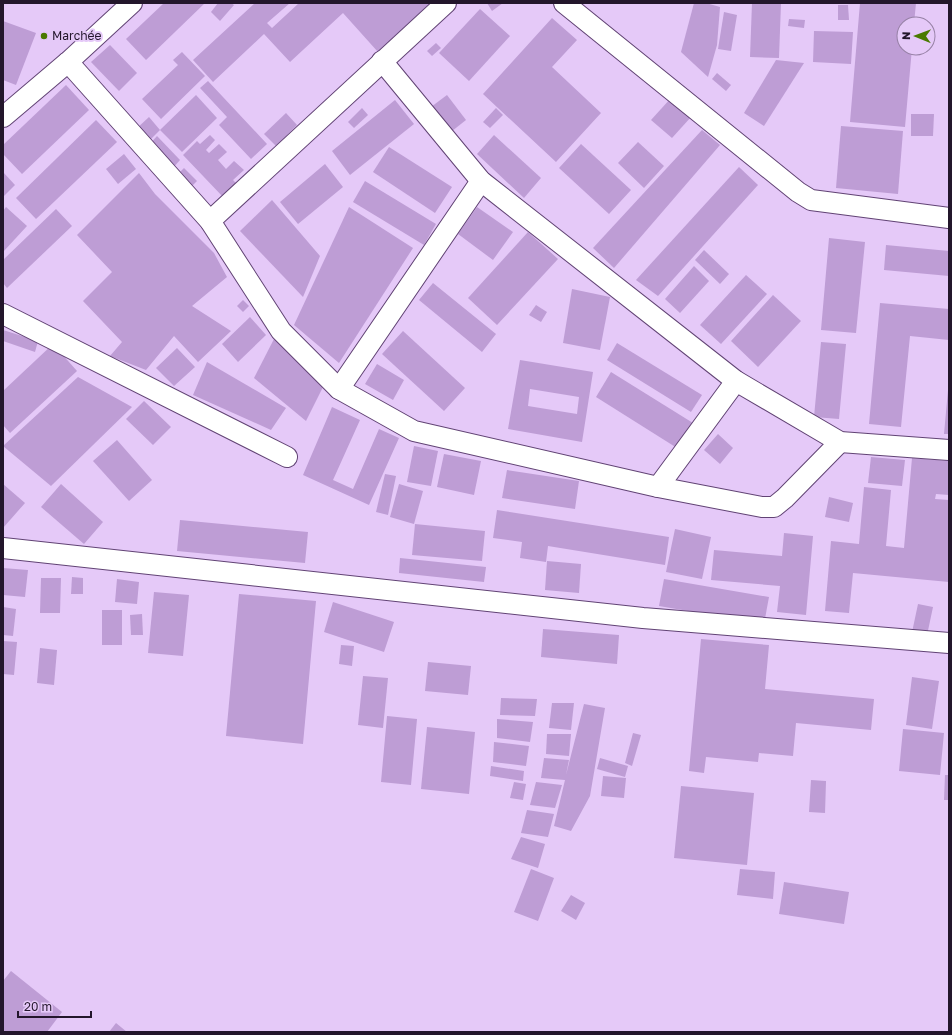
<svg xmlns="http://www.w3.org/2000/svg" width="952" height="1035" font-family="'Golos Text',sans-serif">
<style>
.building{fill:#be9dd5;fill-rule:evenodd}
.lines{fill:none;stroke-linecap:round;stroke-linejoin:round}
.minor-casing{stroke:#614374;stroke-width:22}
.minor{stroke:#fff;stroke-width:20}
.poi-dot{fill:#4a7900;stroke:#e5c9f8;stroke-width:1.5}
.labels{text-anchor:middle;stroke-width:4;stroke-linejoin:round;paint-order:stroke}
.poi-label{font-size:12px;fill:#23162b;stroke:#e5c9f8;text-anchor:start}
</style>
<rect width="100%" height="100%" fill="#e5c9f8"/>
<g class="building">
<path d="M164,3H205L146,60L126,39Z"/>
<path d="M218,3H231L234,5L220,21L211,12Z"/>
<path d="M255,3H290L267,23L272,28L299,3H430L378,52L343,13L290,62L264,34L213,82L193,60Z"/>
<path d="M487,3H503L492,11Z"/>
<path d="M694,3H706L720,7L717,45L708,77L681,52Z"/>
<path d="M752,3H781L779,58L750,57Z"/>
<path d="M860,3H916L914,24H904V48H912L905,127L850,122Z"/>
<path d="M838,5H848L849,20H838Z"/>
<path d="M480,9L510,36L469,81L439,53Z"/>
<path d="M724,12L737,15L731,51L718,49Z"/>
<path d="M552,18L577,40L552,67L601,113L556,162L483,94Z"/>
<path d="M789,19L805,20L804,28L788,26Z"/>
<path d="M3,21L36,33L16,85L3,80Z"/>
<path d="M814,31L853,32L851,64L813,62Z"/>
<path d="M436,43L441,48L432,56L427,51Z"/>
<path d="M110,45L137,73L119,91L91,62Z"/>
<path d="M182,52L205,76L161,119L142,99L178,65L173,60Z"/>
<path d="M776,60L804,63L764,126L744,113Z"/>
<path d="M717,73L731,85L726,91L712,79Z"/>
<path d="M208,81L267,144L251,159L219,125L227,117L200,88Z"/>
<path d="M66,85L89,110L22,174L3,154V145Z"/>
<path d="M196,95L217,118L182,152L160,130Z"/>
<path d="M447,95L466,120L447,135L427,110Z"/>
<path d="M671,98L691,117L672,138L651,120Z"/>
<path d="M395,100L414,124L350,175L332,151Z"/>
<path d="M362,108L368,115L354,128L348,122Z"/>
<path d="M496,108L503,115L490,128L483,122Z"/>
<path d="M286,113L297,125L276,146L264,134Z"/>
<path d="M911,114H934L933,136H911Z"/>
<path d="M149,117L160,130L147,143L135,130Z"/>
<path d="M96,120L117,142L36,219L16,198Z"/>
<path d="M841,126L903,131L898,194L836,188Z"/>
<path d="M702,130L720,145L614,268L593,248Z"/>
<path d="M210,135L215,140L206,150L209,153L219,144L227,152L218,160L226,169L234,161L244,170L233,180L238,185L224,198L183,155L197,141L200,144Z"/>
<path d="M494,135L541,178L524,198L477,154Z"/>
<path d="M157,136L180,160L172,169L149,145Z"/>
<path d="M638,142L664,166L644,188L618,163Z"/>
<path d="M581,144L631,190L609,214L559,168Z"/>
<path d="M389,147L452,187L435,213L373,172Z"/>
<path d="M124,154L136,169L118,184L106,169Z"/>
<path d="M325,164L343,187L298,224L280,202Z"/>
<path d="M739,167L758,185L658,296L636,280Z"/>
<path d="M184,168L197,181L188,190L175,177Z"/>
<path d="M3,172L15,185L3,197Z"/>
<path d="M139,173L155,194L214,253L227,277L192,306L231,331L198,362L174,336L146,370L110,356L122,342L83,301L112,272L77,235Z"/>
<path d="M365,181L436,224L424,245L353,202Z"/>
<path d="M272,200L320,256L303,297L240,231Z"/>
<path d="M6,207L27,226L3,252V211Z"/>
<path d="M349,207L413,248L339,363L294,325Z"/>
<path d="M477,207L513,232L493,260L458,234Z"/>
<path d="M56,209L72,226L7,288L3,283V260Z"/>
<path d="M528,232L558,259L497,325L468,298Z"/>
<path d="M829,238L865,242L856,333L821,330Z"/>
<path d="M886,245L949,251V276L884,270Z"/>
<path d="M704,250L729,274L720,284L695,260Z"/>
<path d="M694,266L709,281L680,313L665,299Z"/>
<path d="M746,275L767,294L721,344L700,325Z"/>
<path d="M433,283L496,334L482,352L419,300Z"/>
<path d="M572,289L610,297L600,350L563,343Z"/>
<path d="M773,295L801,321L758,367L731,341Z"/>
<path d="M243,300L249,306L243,312L237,306Z"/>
<path d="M880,303L949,309V340L910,336L901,427L869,424Z"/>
<path d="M536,305L547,312L541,322L529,315Z"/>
<path d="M250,317L266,335L238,362L222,344Z"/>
<path d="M3,330L38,341L35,352L3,341Z"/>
<path d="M403,331L465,388L444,411L382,354Z"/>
<path d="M275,337L323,387L306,421L254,378Z"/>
<path d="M821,342L846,344L839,419L814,417Z"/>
<path d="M617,343L702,395L691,412L607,360Z"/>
<path d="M53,344L77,371L10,433L3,425V391Z"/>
<path d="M177,348L195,367L174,386L156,368Z"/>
<path d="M520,360L593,372L582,442L508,429ZM530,389L579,397L577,414L528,406Z"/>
<path d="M207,362L286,408L271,430L193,395Z"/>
<path d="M377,364L404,380L393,400L365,384Z"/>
<path d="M611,372L693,423L677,448L596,397Z"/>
<path d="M78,377L132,407L51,486L3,446Z"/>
<path d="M948,390H949V434H944Z"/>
<path d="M144,401L171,427L153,445L126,419Z"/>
<path d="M332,407L360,420L333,480L353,489L379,429L399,438L369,505L303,475Z"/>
<path d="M718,434L733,448L720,464L704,450Z"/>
<path d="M117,440L152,480L129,501L93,461Z"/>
<path d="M414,446L438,451L431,486L407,482Z"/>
<path d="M444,454L481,461L474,495L437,487Z"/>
<path d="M871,457L905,460L902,486L868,483Z"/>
<path d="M912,458L949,461V495L936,494L935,499L949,500V582L853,573L849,613L825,611L831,541L859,544L864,487L891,490L886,546L904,548Z"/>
<path d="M507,470L579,481L575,509L502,498Z"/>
<path d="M385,474L396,476L388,515L376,512Z"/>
<path d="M3,484L25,503L3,528Z"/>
<path d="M61,484L103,522L84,544L41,507Z"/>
<path d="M399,484L423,491L414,524L390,517Z"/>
<path d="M829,497L853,503L849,522L825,517Z"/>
<path d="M497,510L669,537L665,565L548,546L546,562L520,558L522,542L493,538Z"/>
<path d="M180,520L308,532L305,563L177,551Z"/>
<path d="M415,524L485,531L482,561L412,555Z"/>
<path d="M675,529L711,537L702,579L666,572Z"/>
<path d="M784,533L813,536L806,615L777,612L780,586L711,580L714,550L782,556Z"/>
<path d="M400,558L486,567L484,582L399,573Z"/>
<path d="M547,561L581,564L579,593L545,590Z"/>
<path d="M3,568L28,570L25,597L3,595Z"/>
<path d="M72,577L83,578V594H71Z"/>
<path d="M41,578H61L60,613H40Z"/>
<path d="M117,579L139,582L137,604L115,602Z"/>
<path d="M664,579L769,597L764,624L659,606Z"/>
<path d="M154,592L189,595L183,656L148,653Z"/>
<path d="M239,594L316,601L303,744L226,736Z"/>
<path d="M333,602L394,622L384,652L324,632Z"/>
<path d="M918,604L933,607L926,640L911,637Z"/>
<path d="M3,607L16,609L13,636L3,635Z"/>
<rect x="102" y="610" width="20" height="35"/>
<path d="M142,614L143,635H131L130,615Z"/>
<path d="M543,629L619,635L617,664L541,657Z"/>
<path d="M701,639L769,645L765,689L874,699L871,730L796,723L793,756L759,753L758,762L706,757L704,773L689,771Z"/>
<path d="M3,641L17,642L14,675L3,674Z"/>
<path d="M341,645L354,646L352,666L339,664Z"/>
<path d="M40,648L57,650L54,685L37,683Z"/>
<path d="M428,662L471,666L468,695L425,691Z"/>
<path d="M363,676L388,678L383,728L358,725Z"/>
<path d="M912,677L939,681L932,729L906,725Z"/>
<path d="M501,698L537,699L535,716L500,715Z"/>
<path d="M552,703H574L571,730L549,728Z"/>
<path d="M584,704L605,708L590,796L571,831L554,826L565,780L541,778L544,758L569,760L566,775Z"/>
<path d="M387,716L417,719L411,785L381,782Z"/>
<path d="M497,719L533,722L530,742L497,738Z"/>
<path d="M427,727L475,732L469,794L421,789Z"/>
<path d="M903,729L944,733L940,775L899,771Z"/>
<path d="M633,733L641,735L632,766L625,763Z"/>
<path d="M547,734H571L569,756L546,754Z"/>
<path d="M494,742L529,746L526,766L493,762Z"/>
<path d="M600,758L628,766L625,777L597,769Z"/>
<path d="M491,766L524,771L523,781L490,776Z"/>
<path d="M945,775H949V800H944Z"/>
<path d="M603,776L626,778L624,798L601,796Z"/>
<path d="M811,780L826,781L825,813L809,812Z"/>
<path d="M514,782L526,784L523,800L510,798Z"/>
<path d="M536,782L562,785L555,808L530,805Z"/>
<path d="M681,786L754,793L747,865L674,858Z"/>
<path d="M527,810L554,814L548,837L521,833Z"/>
<path d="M521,837L545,844L538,868L511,859Z"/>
<path d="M531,869L554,878L538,921L514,912Z"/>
<path d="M740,869L775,872L773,899L737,895Z"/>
<path d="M784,882L849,892L844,924L779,914Z"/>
<path d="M571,895L585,903L576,920L561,911Z"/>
<path d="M11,971L62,1012L47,1032H3V981Z"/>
<path d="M116,1023L127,1032H109Z"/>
</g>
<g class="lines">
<defs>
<g id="minor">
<path d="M564,3L798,192L811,200L949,218"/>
<path d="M382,61L481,181L736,381L840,442L949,450"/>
<path d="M68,62L210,221L281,331L339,389L414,431L658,487L762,507H774L785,498L840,442"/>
<path d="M3,117L68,62L132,3"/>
<path d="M210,221L446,3"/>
<path d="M3,314L287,457"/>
<path d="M339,389L481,181"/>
<path d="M658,487L736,381"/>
<path d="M3,548L643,618L949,643"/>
</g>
</defs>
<use href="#minor" class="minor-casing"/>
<use href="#minor" class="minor"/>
</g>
<circle class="poi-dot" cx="44" cy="36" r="4"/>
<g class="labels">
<g class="poi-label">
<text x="52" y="40">Marchée</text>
</g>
</g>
<rect width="952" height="1035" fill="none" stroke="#23162b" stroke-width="8"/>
<g transform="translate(916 36) rotate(271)"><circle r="19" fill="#e5c9f8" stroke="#9781a6"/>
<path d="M0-3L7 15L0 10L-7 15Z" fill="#4a7900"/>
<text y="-6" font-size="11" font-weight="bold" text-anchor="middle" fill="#23162b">N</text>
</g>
<path d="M18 1011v6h73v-6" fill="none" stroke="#23162b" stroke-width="2"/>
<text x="24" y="1011" font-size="12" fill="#23162b" stroke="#e5c9f8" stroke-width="3" paint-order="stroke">20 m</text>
</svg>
